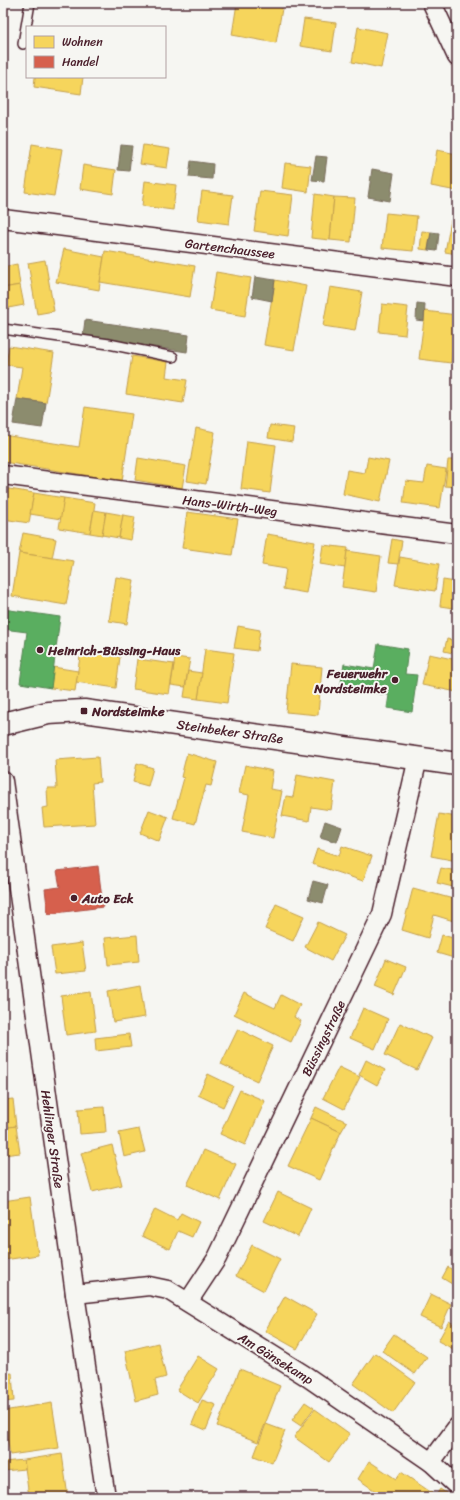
<svg xmlns="http://www.w3.org/2000/svg" width="460" height="1500" font-family="Sriracha,sans-serif">
<style>
.homes{fill:#f6d55c;stroke:#c29e4d}
.shops{fill:#d6604d;stroke:#ac4c43}
.public{fill:#5aae61;stroke:#558351}
.industry{fill:#8c8c6e;stroke:#786b5a}
.lines{fill:none;stroke-linecap:round;stroke-linejoin:round}
.lane-casing{stroke:#4a1f2b;stroke-width:12}
.street-casing{stroke:#4a1f2b;stroke-width:21}
.secondary-casing{stroke:#4a1f2b;stroke-width:25}
.lane{stroke:#f6f6f2;stroke-width:9}
.street{stroke:#f6f6f2;stroke-width:18}
.secondary{stroke:#f6f6f2;stroke-width:22}
.poi-dot{fill:#4a1f2b;stroke:#f6f6f2;stroke-width:1.5}
.labels{text-anchor:middle;stroke-width:4;stroke-linejoin:round;paint-order:stroke}
.street-label{font-size:13px;fill:#4a1f2b;stroke:#f6f6f2}
.poi-label{font-size:13px;font-weight:bold;fill:#4a1f2b;stroke:#f6f6f2;text-anchor:start}
</style>
<rect width="100%" height="100%" fill="#f6f6f2"/>
<filter id="ink" filterUnits="userSpaceOnUse"><feTurbulence type="fractalNoise" baseFrequency=".025" numOctaves="2"/><feDisplacementMap in="SourceGraphic" scale="8" xChannelSelector="R" yChannelSelector="G"/><feConvolveMatrix kernelMatrix="1 2 1 2 8 2 1 2 1" color-interpolation-filters="sRGB"/></filter>
<g filter="url(#ink)">
<g class="homes">
<path d="M237,3H283L276,43L232,35Z"/>
<path d="M304,19L336,23L332,51L300,46Z"/>
<path d="M358,27L388,33L381,68L352,62Z"/>
<path d="M35,77H83L81,94L34,87Z"/>
<path d="M32,144L62,149L54,196L25,192Z"/>
<path d="M143,145L170,149L167,168L140,164Z"/>
<path d="M437,150L457,154V191L431,186Z"/>
<path d="M285,163L311,166L308,192L282,188Z"/>
<path d="M83,165L116,170L113,194L80,189Z"/>
<path d="M145,181L176,185L173,210L142,206Z"/>
<path d="M202,191L233,195L229,224L198,220Z"/>
<path d="M260,191L293,195L288,236L254,231Z"/>
<path d="M315,194L334,197L330,240L311,238Z"/>
<path d="M334,197L355,198L351,242L330,240Z"/>
<path d="M386,213L417,216L413,251L382,248Z"/>
<path d="M451,220L457,221V254L445,252Z"/>
<path d="M422,231L431,232L428,250L420,249Z"/>
<path d="M64,249L104,257L99,290L56,282Z"/>
<path d="M105,251L195,266L190,297L100,282Z"/>
<path d="M45,260L54,311L37,314L28,263Z"/>
<path d="M17,264L20,285L3,288V267Z"/>
<path d="M216,272L251,278L245,316L210,310Z"/>
<path d="M275,280L306,286L294,350L264,345Z"/>
<path d="M20,285L24,305L3,309V288Z"/>
<path d="M330,287L362,292L355,331L323,326Z"/>
<path d="M382,304L408,307L405,335L379,332Z"/>
<path d="M425,311L457,315L451,363L419,359Z"/>
<path d="M9,346L54,353L46,403L17,399L22,367L6,365Z"/>
<path d="M132,356L168,362L166,377L187,380L183,403L126,394Z"/>
<path d="M85,407L132,414L122,481L3,462V435L79,447Z"/>
<path d="M270,425L294,428L292,442L268,438Z"/>
<path d="M196,428L215,432L206,484L187,481Z"/>
<path d="M247,441L276,445L270,493L241,489Z"/>
<path d="M368,457L389,461L380,502L343,494L347,470L365,473Z"/>
<path d="M138,458L186,466L182,488L135,480Z"/>
<path d="M448,460H457V487L445,486Z"/>
<path d="M427,466L446,469L440,508L403,503L406,481L424,483Z"/>
<path d="M3,488L34,493L29,523L3,519Z"/>
<path d="M34,493L64,498L61,519L30,514Z"/>
<path d="M64,498L95,503L90,533L59,528Z"/>
<path d="M94,510L106,512L102,535L90,533Z"/>
<path d="M106,512L123,515L119,538L102,535Z"/>
<path d="M187,512L238,519L232,555L182,548Z"/>
<path d="M123,515L135,517L131,540L119,538Z"/>
<path d="M23,533L56,539L52,558L19,553Z"/>
<path d="M267,534L315,542L306,593L283,589L286,569L262,565Z"/>
<path d="M392,539L402,541L398,564L388,563Z"/>
<path d="M323,545L348,548L345,568L320,564Z"/>
<path d="M347,551L381,556L376,592L342,587Z"/>
<path d="M19,553L74,561L66,605L12,596Z"/>
<path d="M400,557L439,564L435,591L395,585Z"/>
<path d="M116,577L134,580L127,624L109,621Z"/>
<path d="M456,578H457V611L453,610Z"/>
<path d="M443,580L456,582L453,608L440,606Z"/>
<path d="M238,626L260,630L257,651L234,648Z"/>
<path d="M447,639L457,641V654L444,651Z"/>
<path d="M205,649L234,653L227,703L198,699Z"/>
<path d="M81,651L120,657L116,688L76,682Z"/>
<path d="M429,654L457,660V692L422,685Z"/>
<path d="M175,657L190,659L185,687L171,685Z"/>
<path d="M137,659L174,664L169,694L133,689Z"/>
<path d="M291,664L322,667L318,715L286,712Z"/>
<path d="M53,667L78,671L75,691L51,688Z"/>
<path d="M188,671L202,673L198,699L184,697Z"/>
<path d="M187,753L217,762L211,786L206,785L195,824L173,818L184,778L181,777Z"/>
<path d="M98,757L100,782L92,783L95,824L44,827L42,808L48,807L47,788H57L55,760Z"/>
<path d="M137,763L153,768L148,786L133,782Z"/>
<path d="M245,765L273,771L270,789L282,791L273,838L242,832L249,795L239,793Z"/>
<path d="M297,775L335,782L331,810L311,807L309,821L282,816L286,796L293,797Z"/>
<path d="M149,810L168,817L159,841L140,833Z"/>
<path d="M439,814L457,817V861L431,856Z"/>
<path d="M342,846L372,856L363,881L312,864L317,849L339,856Z"/>
<path d="M441,868L457,871V888L437,883Z"/>
<path d="M413,888L457,900V922L434,915L428,938L402,930Z"/>
<path d="M276,904L304,916L293,941L265,929Z"/>
<path d="M318,922L345,935L331,961L305,947Z"/>
<path d="M137,935L139,962L108,965L105,938Z"/>
<path d="M442,935L457,939L454,958L437,953Z"/>
<path d="M82,943L86,971L55,974L51,947Z"/>
<path d="M386,959L406,967L394,995L375,987Z"/>
<path d="M140,985L145,1017L113,1022L108,991Z"/>
<path d="M91,992L96,1031L66,1035L61,996Z"/>
<path d="M244,993L275,1008L281,995L300,1005L294,1017L301,1021L291,1042L234,1014Z"/>
<path d="M363,1008L388,1019L375,1049L350,1038Z"/>
<path d="M400,1023L432,1038L417,1070L385,1055Z"/>
<path d="M238,1029L273,1046L257,1081L221,1064Z"/>
<path d="M129,1034L131,1047L96,1051L95,1038Z"/>
<path d="M366,1060L385,1070L377,1085L359,1075Z"/>
<path d="M339,1067L360,1077L344,1109L323,1098Z"/>
<path d="M208,1074L233,1086L223,1107L198,1095Z"/>
<path d="M240,1090L265,1101L245,1145L220,1134Z"/>
<path d="M13,1099L16,1126L3,1128V1100Z"/>
<path d="M104,1107L106,1132L80,1134L78,1109Z"/>
<path d="M316,1107L347,1122L341,1132L311,1118Z"/>
<path d="M311,1118L341,1132L319,1180L288,1166Z"/>
<path d="M16,1126L20,1153L3,1155V1128Z"/>
<path d="M139,1129L145,1152L124,1157L119,1133Z"/>
<path d="M112,1145L122,1185L92,1192L81,1153Z"/>
<path d="M204,1150L236,1164L220,1200L187,1185Z"/>
<path d="M278,1192L311,1208L298,1237L264,1221Z"/>
<path d="M30,1197L38,1255L4,1260L3,1201Z"/>
<path d="M155,1209L177,1220L181,1213L199,1222L192,1237L178,1231L170,1249L142,1236Z"/>
<path d="M252,1245L280,1259L264,1291L236,1276Z"/>
<path d="M448,1267L457,1273V1287L442,1278Z"/>
<path d="M431,1294L451,1304L441,1327L420,1317Z"/>
<path d="M285,1296L317,1314L297,1349L265,1331Z"/>
<path d="M449,1321L457,1326V1351L438,1341Z"/>
<path d="M394,1334L427,1357L415,1374L382,1351Z"/>
<path d="M158,1343L166,1377L155,1380L158,1395L136,1401L125,1351Z"/>
<path d="M375,1353L415,1382L393,1413L353,1384Z"/>
<path d="M198,1356L219,1369L198,1403L177,1390Z"/>
<path d="M240,1369L280,1386L258,1442L217,1426Z"/>
<path d="M12,1373L14,1401L3,1402V1374Z"/>
<path d="M202,1400L216,1405L206,1430L192,1424Z"/>
<path d="M305,1402L314,1408L301,1426L292,1420Z"/>
<path d="M52,1403L59,1448L10,1455L3,1411Z"/>
<path d="M315,1409L350,1434L329,1462L294,1437Z"/>
<path d="M266,1424L285,1431L272,1463L254,1456Z"/>
<path d="M62,1454L68,1497H29L24,1460Z"/>
<path d="M24,1460L25,1469L3,1471V1462Z"/>
<path d="M369,1461L396,1479L401,1472L432,1493L430,1497H384L358,1479Z"/>
<path d="M440,1489L452,1497H435Z"/>
</g>
<path class="shops" d="M98,866L103,907L48,914L45,889L60,887L57,871Z"/>
<g class="public">
<path d="M3,609L60,617L51,688L20,683L27,632L3,629Z"/>
<path d="M378,644L408,649L405,674L417,675L412,712L387,708L389,695L340,689L344,664L374,669Z"/>
</g>
<g class="industry">
<path d="M121,145L132,146L129,171L118,170Z"/>
<path d="M316,156L327,157L324,181L312,180Z"/>
<path d="M191,161L213,164L212,179L189,177Z"/>
<path d="M372,169L394,173L390,201L368,197Z"/>
<path d="M431,232L439,233L437,251L428,250Z"/>
<path d="M255,277L275,280L272,301L252,297Z"/>
<path d="M417,303L425,304L424,321L416,320Z"/>
<path d="M85,320L189,335L187,352L83,336Z"/>
<path d="M17,399L46,403L42,428L13,424Z"/>
<path d="M325,821L342,827L337,842L320,837Z"/>
<path d="M313,881L328,885L323,903L308,899Z"/>
</g>
<g class="lines">
<defs>
<g id="lane">
<path d="M23,44L30,3"/>
<path d="M3,329L109,344L173,357"/>
</g>
<g id="street">
<path d="M432,3L457,57"/>
<path d="M3,219L457,277"/>
<path d="M3,475L457,534"/>
<path d="M3,781L75,1294L106,1497"/>
<path d="M75,1294L149,1286L168,1290L306,1376L431,1462L457,1486"/>
<path d="M188,1302L217,1258L382,914L418,758"/>
<path d="M431,1462L457,1427"/>
</g>
<path id="secondary" d="M3,724L48,713L84,711L457,764"/>
</defs>
<use href="#lane" class="lane-casing"/>
<use href="#street" class="street-casing"/>
<use href="#secondary" class="secondary-casing"/>
<use href="#lane" class="lane"/>
<use href="#street" class="street"/>
<use href="#secondary" class="secondary"/>
</g>
</g>
<g class="poi-dot">
<circle cx="40" cy="650" r="4"/>
<circle cx="395" cy="680" r="4"/>
<rect x="80" y="707" width="8" height="8" rx="2"/>
<circle cx="74" cy="898" r="4"/>
</g>
<g class="labels">
<g class="street-label">
<text transform="translate(230 248) rotate(7)" y="5">Gartenchaussee</text>
<text transform="translate(230 505) rotate(7)" y="5">Hans-Wirth-Weg</text>
<text transform="translate(230 731) rotate(8)" y="5">Steinbeker Straße</text>
<text transform="translate(323 1038) rotate(-64)" y="5">Büssingstraße</text>
<text transform="translate(53 1139) rotate(82)" y="5">Hehlinger Straße</text>
<text transform="translate(276 1358) rotate(32)" y="5">Am Gänsekamp</text>
</g>
<g class="poi-label">
<text x="48" y="655">Heinrich-Büssing-Haus</text>
<text x="387" y="678" text-anchor="end">Feuerwehr<tspan x="387" dy="15">Nordsteimke</tspan></text>
<text x="92" y="716">Nordsteimke</text>
<text x="82" y="903">Auto Eck</text>
</g>
</g>
<rect width="460" height="1500" fill="none" stroke="#f6f6f2" stroke-width="16"/>
<rect x="8" y="8" width="444" height="1484" fill="none" stroke="#4a1f2b" stroke-width="1.5" filter="url(#ink)"/>
<rect x="26" y="26" width="140" height="52" fill="#f6f6f2" stroke="#b1a0a2"/>
<rect x="34" y="36" width="20" height="12" fill="#f6d55c" stroke="#b1a0a2"/>
<text x="62" y="46" font-size="12" fill="#4a1f2b">Wohnen</text>
<rect x="34" y="56" width="20" height="12" fill="#d6604d" stroke="#b1a0a2"/>
<text x="62" y="66" font-size="12" fill="#4a1f2b">Handel</text>
</svg>
